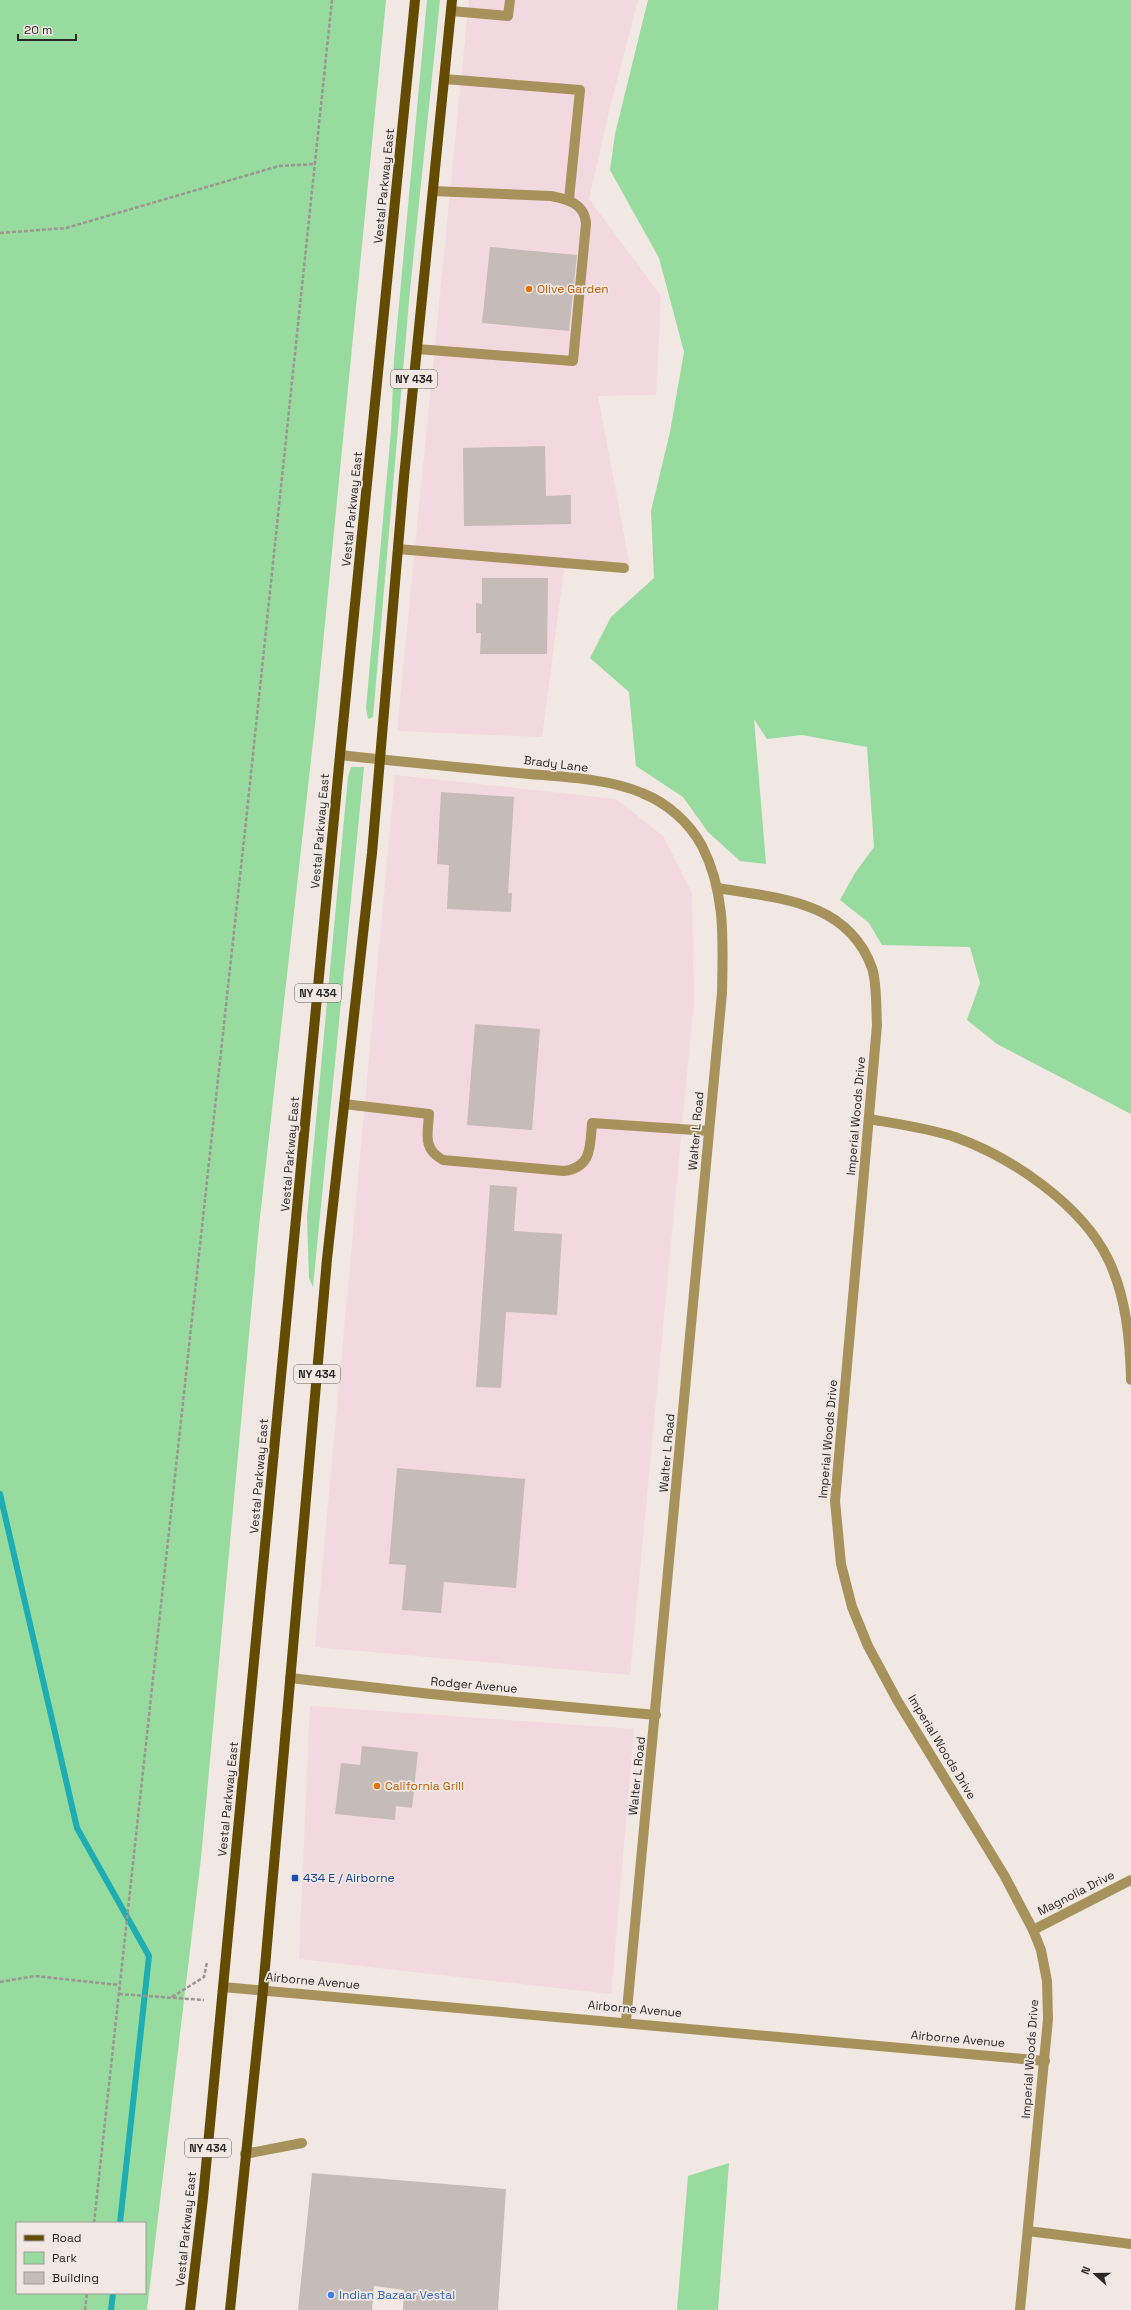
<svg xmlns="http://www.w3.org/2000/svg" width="1131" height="2310" font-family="'Space Grotesk',sans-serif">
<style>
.commercial{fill:#f2d8df}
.green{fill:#97db9f;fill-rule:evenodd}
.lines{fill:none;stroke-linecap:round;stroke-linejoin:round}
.stream{stroke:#1dadb2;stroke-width:6}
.building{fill:#c5bbb9}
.path{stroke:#9e9694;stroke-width:2.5;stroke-dasharray:4 2;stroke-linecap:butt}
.minor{stroke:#a8925c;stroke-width:10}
.major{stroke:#634c01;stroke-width:10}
.food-dot{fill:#e8710a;stroke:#f1e7e3;stroke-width:1.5}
.transit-dot{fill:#1a4fb4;stroke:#f1e7e3;stroke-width:1.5}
.shop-dot{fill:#3f7fe0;stroke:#f1e7e3;stroke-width:1.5}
.labels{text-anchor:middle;stroke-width:3.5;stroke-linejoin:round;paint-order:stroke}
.shield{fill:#f1e7e3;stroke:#66615f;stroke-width:1}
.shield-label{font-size:11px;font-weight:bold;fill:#2b2827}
.street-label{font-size:12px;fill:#2b2827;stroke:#f1e7e3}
.food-label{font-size:12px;fill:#c56008;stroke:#f1e7e3;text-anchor:start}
.transit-label{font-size:12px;fill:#164399;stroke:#f1e7e3;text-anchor:start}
.shop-label{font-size:12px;fill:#366cbe;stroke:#f1e7e3;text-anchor:start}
</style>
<rect width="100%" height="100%" fill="#f1e7e3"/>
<g class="commercial">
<path d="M469,0H638L610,107L589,199L661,296L656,395L598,396L630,567L564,569L542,737L397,731Z"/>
<path d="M395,775L616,799L663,836L692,893L694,1000L630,1675L315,1647Z"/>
<path d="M310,1706L634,1729L611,1994L299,1959Z"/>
</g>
<g class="green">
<path d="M0,0H386L316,715L259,1226L201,1858L147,2310H0ZM17,2223H145V2293H17Z"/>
<path d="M427,0H440L410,290L373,717L368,719L366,708L391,431L394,359Z"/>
<path d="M648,0H1131V1114L997,1044L967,1020L980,983L970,947L882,945L869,923L840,900L855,873L874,847L867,747L802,735L767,739L754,719L766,864L740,861L708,832L683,797L636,766L629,692L590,658L611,617L654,578L651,511L670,432L684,352L659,258L610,170L615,134Z"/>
<path d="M351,767H364L313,1287L309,1278L307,1217L348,777Z"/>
<path d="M729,2163L718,2310H677L688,2176Z"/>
</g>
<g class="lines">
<g class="stream">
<path d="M0,1494L77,1828L149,1956L120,2223"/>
<path d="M111,2310L113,2293"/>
</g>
</g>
<g class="building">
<path d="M490,247L577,255L569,331L482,323Z"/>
<path d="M545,446L546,496L571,495V524L464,526L463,448Z"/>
<path d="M482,578H548L547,654H480L481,633H476V603L482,604Z"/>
<path d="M441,792L514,797L508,893H512L511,912L447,909L449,865L437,864Z"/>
<path d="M475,1024L540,1029L532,1130L467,1125Z"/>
<path d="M490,1185L517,1187L514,1231L562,1234L557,1315L506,1312L501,1388L476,1387Z"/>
<path d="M397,1468L525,1479L516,1588L444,1582L441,1613L402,1610L406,1565L389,1564Z"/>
<path d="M362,1746L418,1752L412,1808L396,1806L395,1820L335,1814L341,1763L360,1765Z"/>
<path d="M312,2173L506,2189L498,2310H403L404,2290L374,2286L372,2310H298Z"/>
</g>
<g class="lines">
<g class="path">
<path d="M0,233L66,228L279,166L315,164"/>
<path d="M0,1982L35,1976L119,1985"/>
<path d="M119,1994L204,2000"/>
<path d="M172,1997L204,1977L207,1962"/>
<path d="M94,2223L246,821L332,0"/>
<path d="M85,2310L87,2293"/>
</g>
<g class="minor">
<path d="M451,11L508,16L510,0"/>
<path d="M444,79L580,90L569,199"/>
<path d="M417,349L573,361L586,224C585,204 568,199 551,196L433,191"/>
<path d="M398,549L624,568"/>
<path d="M340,755C403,762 466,768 529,774C564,777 610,779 642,793C667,803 689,822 702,846C726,893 723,942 722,993L626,2021"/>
<path d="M717,888C778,898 848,901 872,968C877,982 876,1009 877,1025L835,1501L841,1564L852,1607L868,1646L897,1700L1004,1875L1033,1930L1041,1950L1047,1981L1048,2019L1020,2310"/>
<path d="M344,1104L429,1114C428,1134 422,1148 443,1160L564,1171C592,1167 590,1147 592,1123L709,1131"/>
<path d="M869,1119C898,1124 927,1128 955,1137C1011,1157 1081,1204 1108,1259C1126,1296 1130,1339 1131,1380"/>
<path d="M290,1678L431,1694L656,1715"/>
<path d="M1033,1930L1131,1880"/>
<path d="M223,1987L1045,2061"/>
<path d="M245,2154L302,2143"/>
<path d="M1028,2231L1131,2244"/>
</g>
<g class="major">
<path d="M190,2310L203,2198L340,755L415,0"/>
<path d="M230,2310L263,1990L327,1259L372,853L404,477L452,0"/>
</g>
</g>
<g class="food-dot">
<circle cx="529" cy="289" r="4"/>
<circle cx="377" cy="1786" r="4"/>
</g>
<rect class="transit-dot" x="291" y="1874" width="8" height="8" rx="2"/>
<circle class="shop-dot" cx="331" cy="2295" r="4"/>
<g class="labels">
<g class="shield">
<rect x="391" y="370" width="46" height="18" rx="3"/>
<rect x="295" y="984" width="46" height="18" rx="3"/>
<rect x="294" y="1365" width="46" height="18" rx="3"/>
<rect x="185" y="2139" width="46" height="18" rx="3"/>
</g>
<g class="shield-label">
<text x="414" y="383">NY 434</text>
<text x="318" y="997">NY 434</text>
<text x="317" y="1378">NY 434</text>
<text x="208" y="2152">NY 434</text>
</g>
<g class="street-label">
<text transform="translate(384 186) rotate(-84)" y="4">Vestal Parkway East</text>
<text transform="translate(352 509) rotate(-84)" y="4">Vestal Parkway East</text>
<text transform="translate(556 764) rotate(7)" y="4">Brady Lane</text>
<text transform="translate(320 831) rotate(-85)" y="4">Vestal Parkway East</text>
<text transform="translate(856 1116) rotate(-85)" y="4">Imperial Woods Drive</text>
<text transform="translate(696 1131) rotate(-85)" y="4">Walter L Road</text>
<text transform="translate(290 1154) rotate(-85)" y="4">Vestal Parkway East</text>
<text transform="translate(828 1439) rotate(-85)" y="4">Imperial Woods Drive</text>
<text transform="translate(667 1453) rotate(-85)" y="4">Walter L Road</text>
<text transform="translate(259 1476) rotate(-85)" y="4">Vestal Parkway East</text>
<text transform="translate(474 1685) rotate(5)" y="4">Rodger Avenue</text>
<text transform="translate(942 1747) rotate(59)" y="4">Imperial Woods Drive</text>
<text transform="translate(637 1776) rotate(-84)" y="4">Walter L Road</text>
<text transform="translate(228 1799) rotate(-84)" y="4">Vestal Parkway East</text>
<text transform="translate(1076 1893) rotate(-27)" y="4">Magnolia Drive</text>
<text transform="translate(313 1981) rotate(5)" y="4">Airborne Avenue</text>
<text transform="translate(635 2009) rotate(5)" y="4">Airborne Avenue</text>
<text transform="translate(958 2039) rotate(5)" y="4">Airborne Avenue</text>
<text transform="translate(1030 2059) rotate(-86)" y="4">Imperial Woods Drive</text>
<text transform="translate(186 2229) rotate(-84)" y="4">Vestal Parkway East</text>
</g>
<g class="food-label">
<text x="537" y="293">Olive Garden</text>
<text x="385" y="1790">California Grill</text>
</g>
<g class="transit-label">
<text x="303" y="1882">434 E / Airborne</text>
</g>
<g class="shop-label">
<text x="339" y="2299">Indian Bazaar Vestal</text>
</g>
</g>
<rect x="16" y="2222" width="130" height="72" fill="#f1e7e3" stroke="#a29b98"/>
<rect x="24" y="2235" width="20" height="6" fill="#634c01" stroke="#a29b98"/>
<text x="52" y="2242" font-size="12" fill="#2b2827">Road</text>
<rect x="24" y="2252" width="20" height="12" fill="#97db9f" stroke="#a29b98"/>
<text x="52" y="2262" font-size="12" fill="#2b2827">Park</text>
<rect x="24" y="2272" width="20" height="12" fill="#c5bbb9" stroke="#a29b98"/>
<text x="52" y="2282" font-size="12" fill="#2b2827">Building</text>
<g transform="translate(1095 2274) rotate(291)" stroke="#f1e7e3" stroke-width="3" paint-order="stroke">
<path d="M0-3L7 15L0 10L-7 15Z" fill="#2b2827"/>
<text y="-6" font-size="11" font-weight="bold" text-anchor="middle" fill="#2b2827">N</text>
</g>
<path d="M18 34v6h58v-6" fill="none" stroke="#2b2827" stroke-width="2"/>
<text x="24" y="34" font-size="12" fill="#2b2827" stroke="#f1e7e3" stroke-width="3" paint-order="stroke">20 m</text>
</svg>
